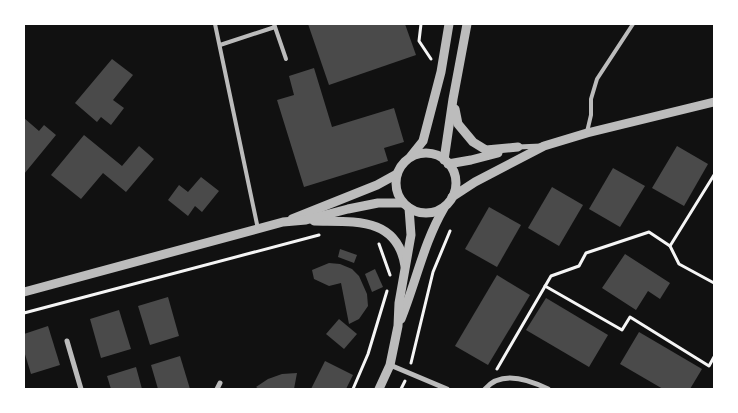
<svg xmlns="http://www.w3.org/2000/svg" width="738" height="413" font-family="'Golos Text',sans-serif">
<style>
.building{fill:#4a4a4a}
.lines{fill:none;stroke-linecap:round;stroke-linejoin:round}
.path{stroke:#f5f5f5;stroke-width:3}
.service{stroke:#bcbcbc;stroke-width:4}
.minor{stroke:#bcbcbc;stroke-width:5}
.tertiary{stroke:#bcbcbc;stroke-width:9}
</style>
<rect width="100%" height="100%" fill="#111"/>
<g class="building">
<path d="M308,24H405L416,55L329,85Z"/>
<path d="M112,59L133,75L113,100L124,108L111,125L101,117L97,122L75,103Z"/>
<path d="M314,68L332,127L394,108L404,142L384,148L388,161L304,187L277,100L294,95L289,76Z"/>
<path d="M24,118L39,131L44,125L56,135L24,174Z"/>
<path d="M84,135L122,166L139,146L154,159L126,192L103,173L81,199L51,175Z"/>
<path d="M677,146L708,164L684,206L652,188Z"/>
<path d="M613,168L645,186L620,227L589,209Z"/>
<path d="M201,177L219,191L202,212L195,206L188,216L168,200L179,185L188,192Z"/>
<path d="M552,187L583,205L559,246L528,228Z"/>
<path d="M489,207L521,225L497,267L465,249Z"/>
<path d="M340,249L357,255L354,263L338,257Z"/>
<path d="M625,254L670,283L660,299L648,291L636,310L602,288Z"/>
<path d="M329,263L340,264L352,269L359,276L367,294L368,306L359,319L349,324L341,283L329,286L314,279L312,270Z"/>
<path d="M375,269L383,287L372,292L365,274Z"/>
<path d="M497,275L530,295L488,365L455,346Z"/>
<path d="M168,297L179,336L150,345L138,306Z"/>
<path d="M546,298L608,335L589,367L526,330Z"/>
<path d="M119,310L131,349L101,358L90,319Z"/>
<path d="M339,319L357,334L344,349L326,334Z"/>
<path d="M48,326L60,365L31,374L24,351V334Z"/>
<path d="M639,332L702,369L690,389H663L620,364Z"/>
<path d="M180,356L190,389H158L151,365Z"/>
<path d="M325,361L353,375L346,389H311Z"/>
<path d="M136,367L142,389H111L107,376Z"/>
<path d="M297,373L294,389H259L256,387L268,379L282,374Z"/>
</g>
<g class="lines">
<g class="path">
<path d="M421,24L419,41L431,59"/>
<path d="M379,244L390,275"/>
<path d="M670,246L679,264L714,283"/>
<path d="M545,286L622,330L630,317L709,366L714,357"/>
<path d="M24,313L319,235"/>
<path d="M411,363L433,272L450,231"/>
<path d="M497,369L551,276L579,266L586,253L649,232L670,246L714,175"/>
<path d="M353,389L368,354L387,291"/>
<path d="M401,389L405,381"/>
</g>
<g class="service">
<path d="M215,24L258,229"/>
<path d="M274,24L286,59"/>
<path d="M220,45L275,27"/>
<path d="M587,132L591,115V99L597,79L633,24"/>
</g>
<g class="minor">
<path d="M518,147L541,146"/>
<path d="M67,341L81,389"/>
<path d="M390,365L447,389"/>
<path d="M217,389L220,383"/>
<path d="M485,389C501,370 528,379 548,389"/>
</g>
<g class="tertiary">
<path d="M455,109L458,124L473,142L486,150L518,147"/>
<circle cx="426" cy="183" r="30"/>
<path d="M411,156L423,141L441,72L449,24"/>
<path d="M444,160L453,99L467,24"/>
<path d="M448,164L471,160L498,153"/>
<path d="M452,197L475,182L544,146L587,133L714,102"/>
<path d="M292,219L377,185L397,174"/>
<path d="M314,221C353,222 397,216 405,266"/>
<path d="M24,292L283,222L306,220L348,209L378,203H403"/>
<path d="M401,319C416,282 424,242 444,208"/>
<path d="M379,389L390,365L398,326L399,303L411,235L409,208"/>
</g>
</g>
<rect width="738" height="413" fill="none" stroke="#ffffff" stroke-width="50"/>
</svg>
